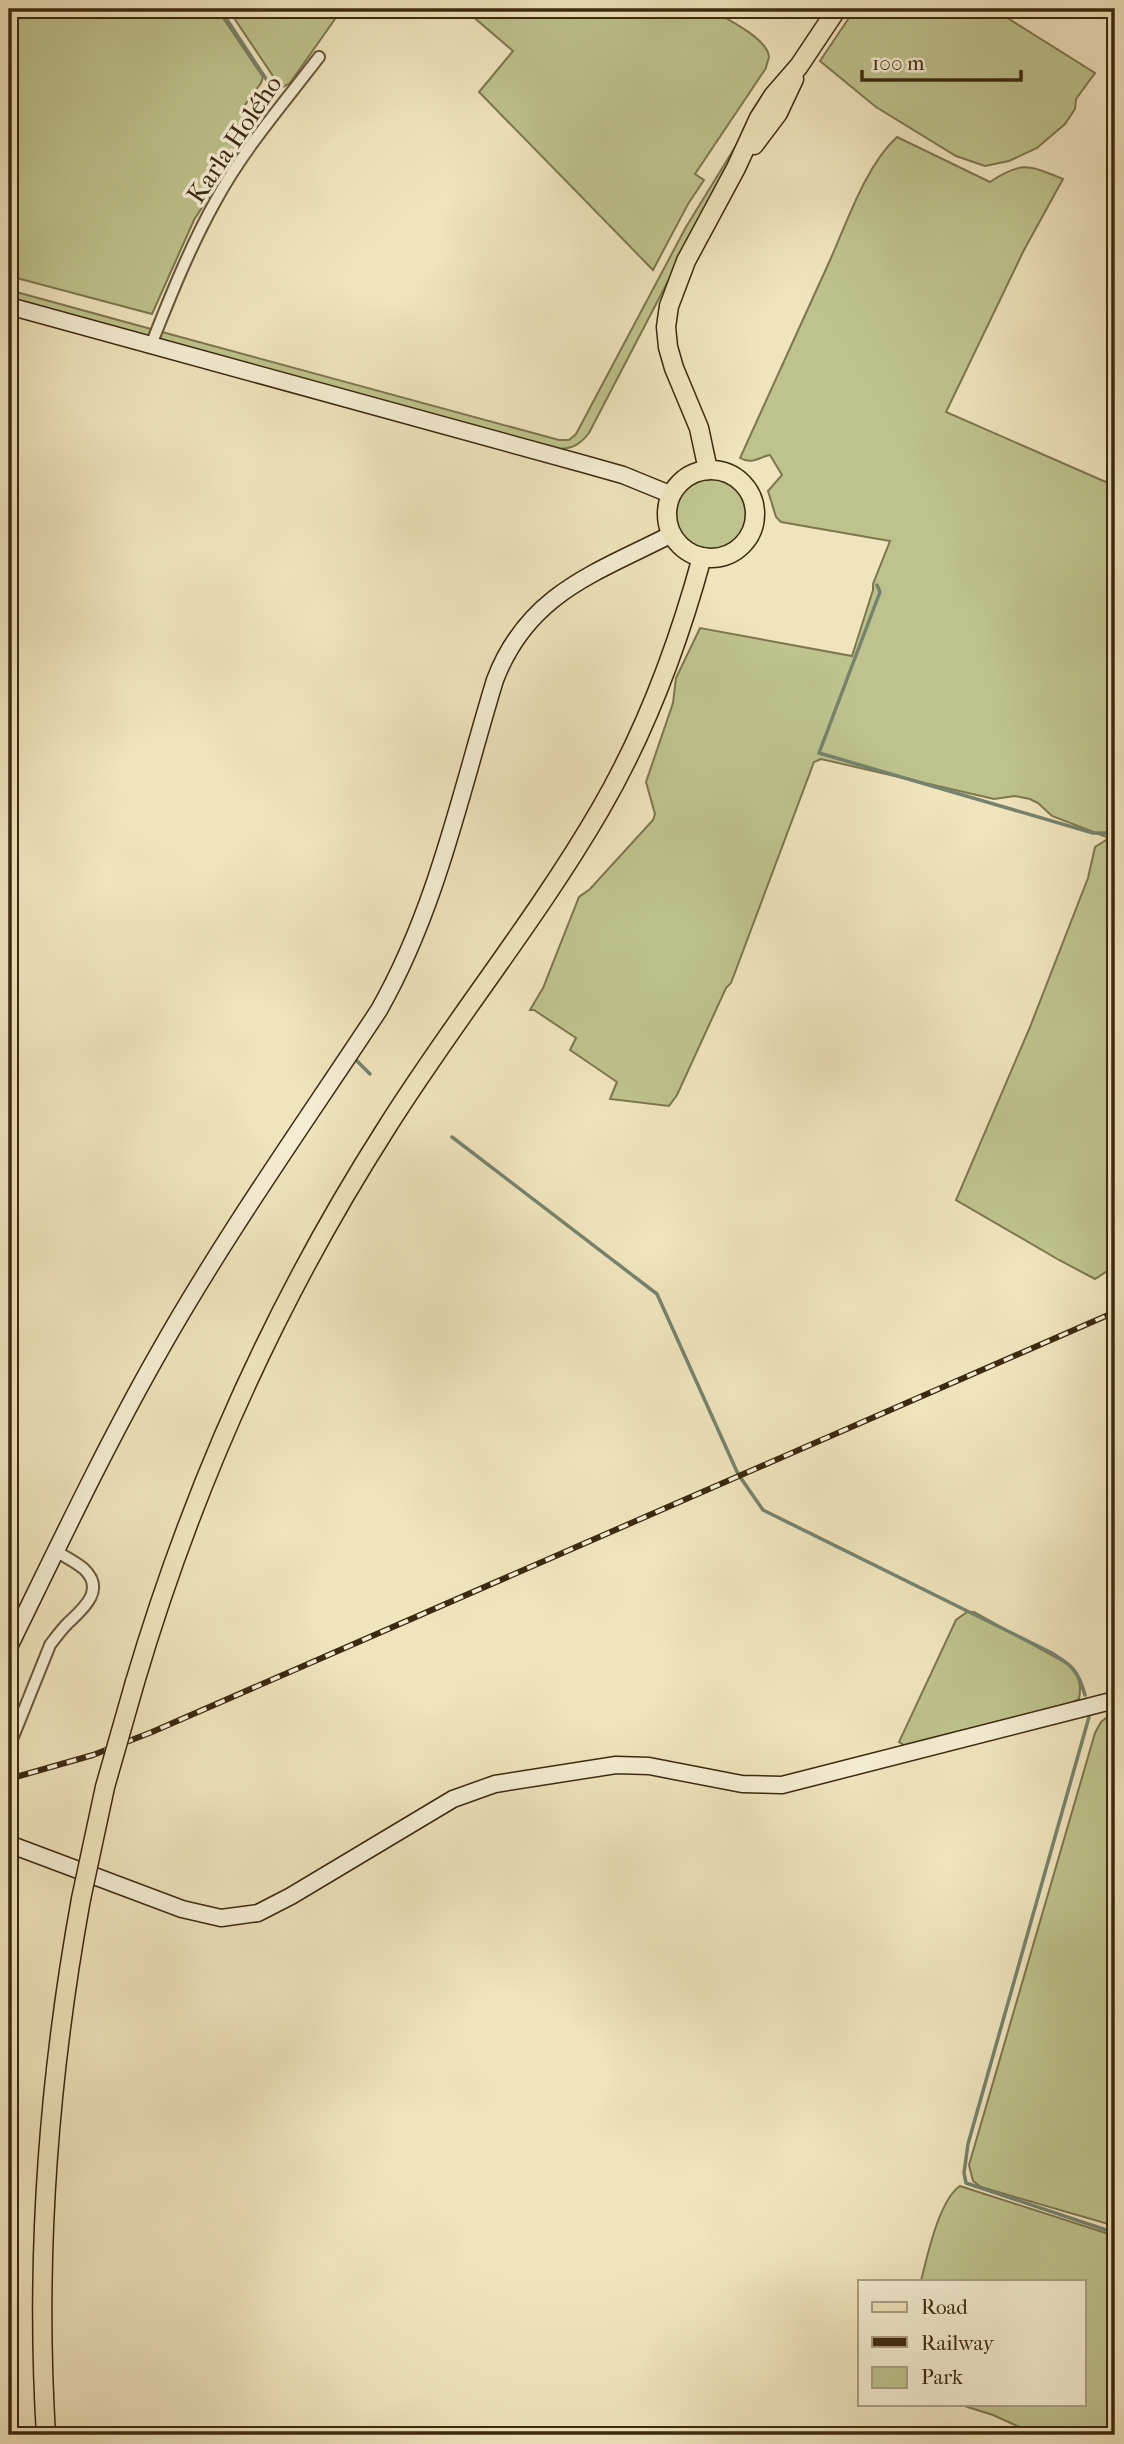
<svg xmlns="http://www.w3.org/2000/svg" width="1124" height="2444" font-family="'IM FELL French Canon',serif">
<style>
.green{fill:#bec38d;stroke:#7d764e;stroke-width:2}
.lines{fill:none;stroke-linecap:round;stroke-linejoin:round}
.stream{stroke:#75836e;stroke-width:3.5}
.street-casing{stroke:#69583a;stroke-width:14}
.secondary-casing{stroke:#3c290f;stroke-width:19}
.primary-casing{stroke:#3c290f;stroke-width:21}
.street{stroke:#f5edd3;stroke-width:10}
.secondary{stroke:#f5edd3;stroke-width:16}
.primary{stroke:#f0e4bc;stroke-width:18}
.rail-casing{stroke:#3c290f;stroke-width:6}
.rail{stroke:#f5edd3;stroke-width:3.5;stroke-dasharray:10;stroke-linecap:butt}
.primary-bridge-casing{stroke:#3c290f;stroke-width:21;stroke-linecap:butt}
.primary-bridge{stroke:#f0e4bc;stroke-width:18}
.labels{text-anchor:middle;stroke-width:7;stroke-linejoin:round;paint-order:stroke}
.street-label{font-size:26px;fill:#3c290f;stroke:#f5edd3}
</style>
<rect width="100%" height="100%" fill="#f0e4bc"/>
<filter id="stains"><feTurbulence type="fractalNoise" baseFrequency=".00286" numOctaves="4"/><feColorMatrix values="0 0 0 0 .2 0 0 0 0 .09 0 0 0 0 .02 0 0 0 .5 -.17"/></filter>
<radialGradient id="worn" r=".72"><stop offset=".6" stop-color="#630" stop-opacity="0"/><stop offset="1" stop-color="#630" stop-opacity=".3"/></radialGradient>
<g class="green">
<path d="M9,9H217L263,77L261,83L245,105L252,130L194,220L152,314L9,276Z"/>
<path d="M228,9H342L290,83L281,88Z"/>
<path d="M464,9H709C723,17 768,38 769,57C769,58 766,66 766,68L695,174L704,180L688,204L653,270L479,92L513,51Z"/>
<path d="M855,9H993L1095,73L1076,99L1075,109L1065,124L1037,148L1009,161L985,166L956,156L876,107L820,61Z"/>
<path d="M748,126L739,152L667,283L589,433C579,446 571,449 555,449L159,340L162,332L559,440H569L576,434L686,227Z"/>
<path d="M897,137L990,182C1021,161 1029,165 1063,179L1024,250L946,412L1115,486V1266L1095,1279L1059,1260L956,1200L1030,1027L1088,878L1095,847L1109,838L1052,816L1038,803L1030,799L1015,796L994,799L821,759L814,762L731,983L726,988L677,1095L669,1106L610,1099L617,1082L570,1050L576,1038L534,1010H530L543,988L579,897L590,889L653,820L655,814L646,782L673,703L676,678L700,628L852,656L873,590V584L890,541L781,522L776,517L768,491L782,475L770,455C759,457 752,465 740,458C770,391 801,325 831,258C848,219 867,164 897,137Z"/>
<path d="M9,290L151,329L148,337L9,299Z"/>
<circle cx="711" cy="514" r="35"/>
<path d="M967,1612H974L1068,1664C1079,1676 1082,1683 1079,1699L1071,1703L904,1745L899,1742L956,1620Z"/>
<path d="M1115,1711V2226L981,2187L973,2181L969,2165L1095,1733L1101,1722Z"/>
<path d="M960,2186L1115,2236V2435H1037L993,2415L958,2404H1084V2281H921C927,2257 939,2200 960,2186Z"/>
</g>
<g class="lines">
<g class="stream">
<path d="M220,9L274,91"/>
<path d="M877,585L880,592L819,753L1093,833H1115"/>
<path d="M356,1060L370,1074"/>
<path d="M452,1137L657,1294L738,1474L763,1510L1050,1652C1072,1665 1078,1670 1085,1695"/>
<path d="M1089,1717L968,2144L964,2173L966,2183L1115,2233"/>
</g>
<defs>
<g id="street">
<path d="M151,345C170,297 190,247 215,202C243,150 283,104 319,57"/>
<path d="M9,1747L50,1645C56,1637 61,1630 68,1623C83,1609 106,1590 84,1569C76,1562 65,1557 56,1551"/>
</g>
<g id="secondary">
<path d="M9,306L584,464L623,475L672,495"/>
<path d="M9,1647C57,1549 104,1449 158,1354C225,1235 304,1124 379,1010C437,908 461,791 495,680C528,593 596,573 672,534"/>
<path d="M9,1844L182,1909L221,1918L258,1913L291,1896L453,1799L495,1784L616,1765L649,1766L742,1784L782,1785L1115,1700"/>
</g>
<g id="primary">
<path d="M754,145L778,113L794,79"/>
<path d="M708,470L699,428L674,368L668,347L666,327L669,306L686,261L736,168L759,118L773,96L799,66L837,9"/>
<circle cx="711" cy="514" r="44"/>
<path d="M135,1682C193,1486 277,1299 387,1127C455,1019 536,920 600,810C646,731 678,645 702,557"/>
<path d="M46,2435C35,2256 49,2075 81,1899"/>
</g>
</defs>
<use href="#street" class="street-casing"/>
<use href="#secondary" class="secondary-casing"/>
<use href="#primary" class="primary-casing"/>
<use href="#street" class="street"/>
<use href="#secondary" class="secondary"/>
<use href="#primary" class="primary"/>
<defs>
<path id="rail" d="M9,1779L93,1755L152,1732L1115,1312"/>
</defs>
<use href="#rail" class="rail-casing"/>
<use href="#rail" class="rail"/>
<defs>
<path id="primary-bridge" d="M81,1899L105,1787L135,1682"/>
</defs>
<use href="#primary-bridge" class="primary-bridge-casing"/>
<use href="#primary-bridge" class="primary-bridge"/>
</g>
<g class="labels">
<g class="street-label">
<text transform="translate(234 139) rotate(-56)" y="9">Karla Holého</text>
</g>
</g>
<rect width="1124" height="2444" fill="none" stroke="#f0e4bc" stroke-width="35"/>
<rect x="10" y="10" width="1103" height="2423" fill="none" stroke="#3c290f" stroke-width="3.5"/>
<rect x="18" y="18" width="1089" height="2409" fill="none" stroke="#3c290f" stroke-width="2"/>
<rect x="858" y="2280" width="228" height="126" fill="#f5edd3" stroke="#ab9f85" stroke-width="2"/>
<rect x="872" y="2302" width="35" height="10" fill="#f0e4bc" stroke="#ab9f85" stroke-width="2"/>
<text x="921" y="2314" font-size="21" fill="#3c290f">Road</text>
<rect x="872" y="2337" width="35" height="10" fill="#3c290f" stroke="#ab9f85" stroke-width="2"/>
<text x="921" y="2350" font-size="21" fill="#3c290f">Railway</text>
<rect x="872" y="2367" width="35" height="21" fill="#bec38d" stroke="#ab9f85" stroke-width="2"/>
<text x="921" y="2384" font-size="21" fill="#3c290f">Park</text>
<path d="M862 70v10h159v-10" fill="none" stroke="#3c290f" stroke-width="3.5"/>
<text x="872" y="70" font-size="21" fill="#3c290f" stroke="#f5edd3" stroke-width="5" paint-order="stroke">100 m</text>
<rect width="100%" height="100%" filter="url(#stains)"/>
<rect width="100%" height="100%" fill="url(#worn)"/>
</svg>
